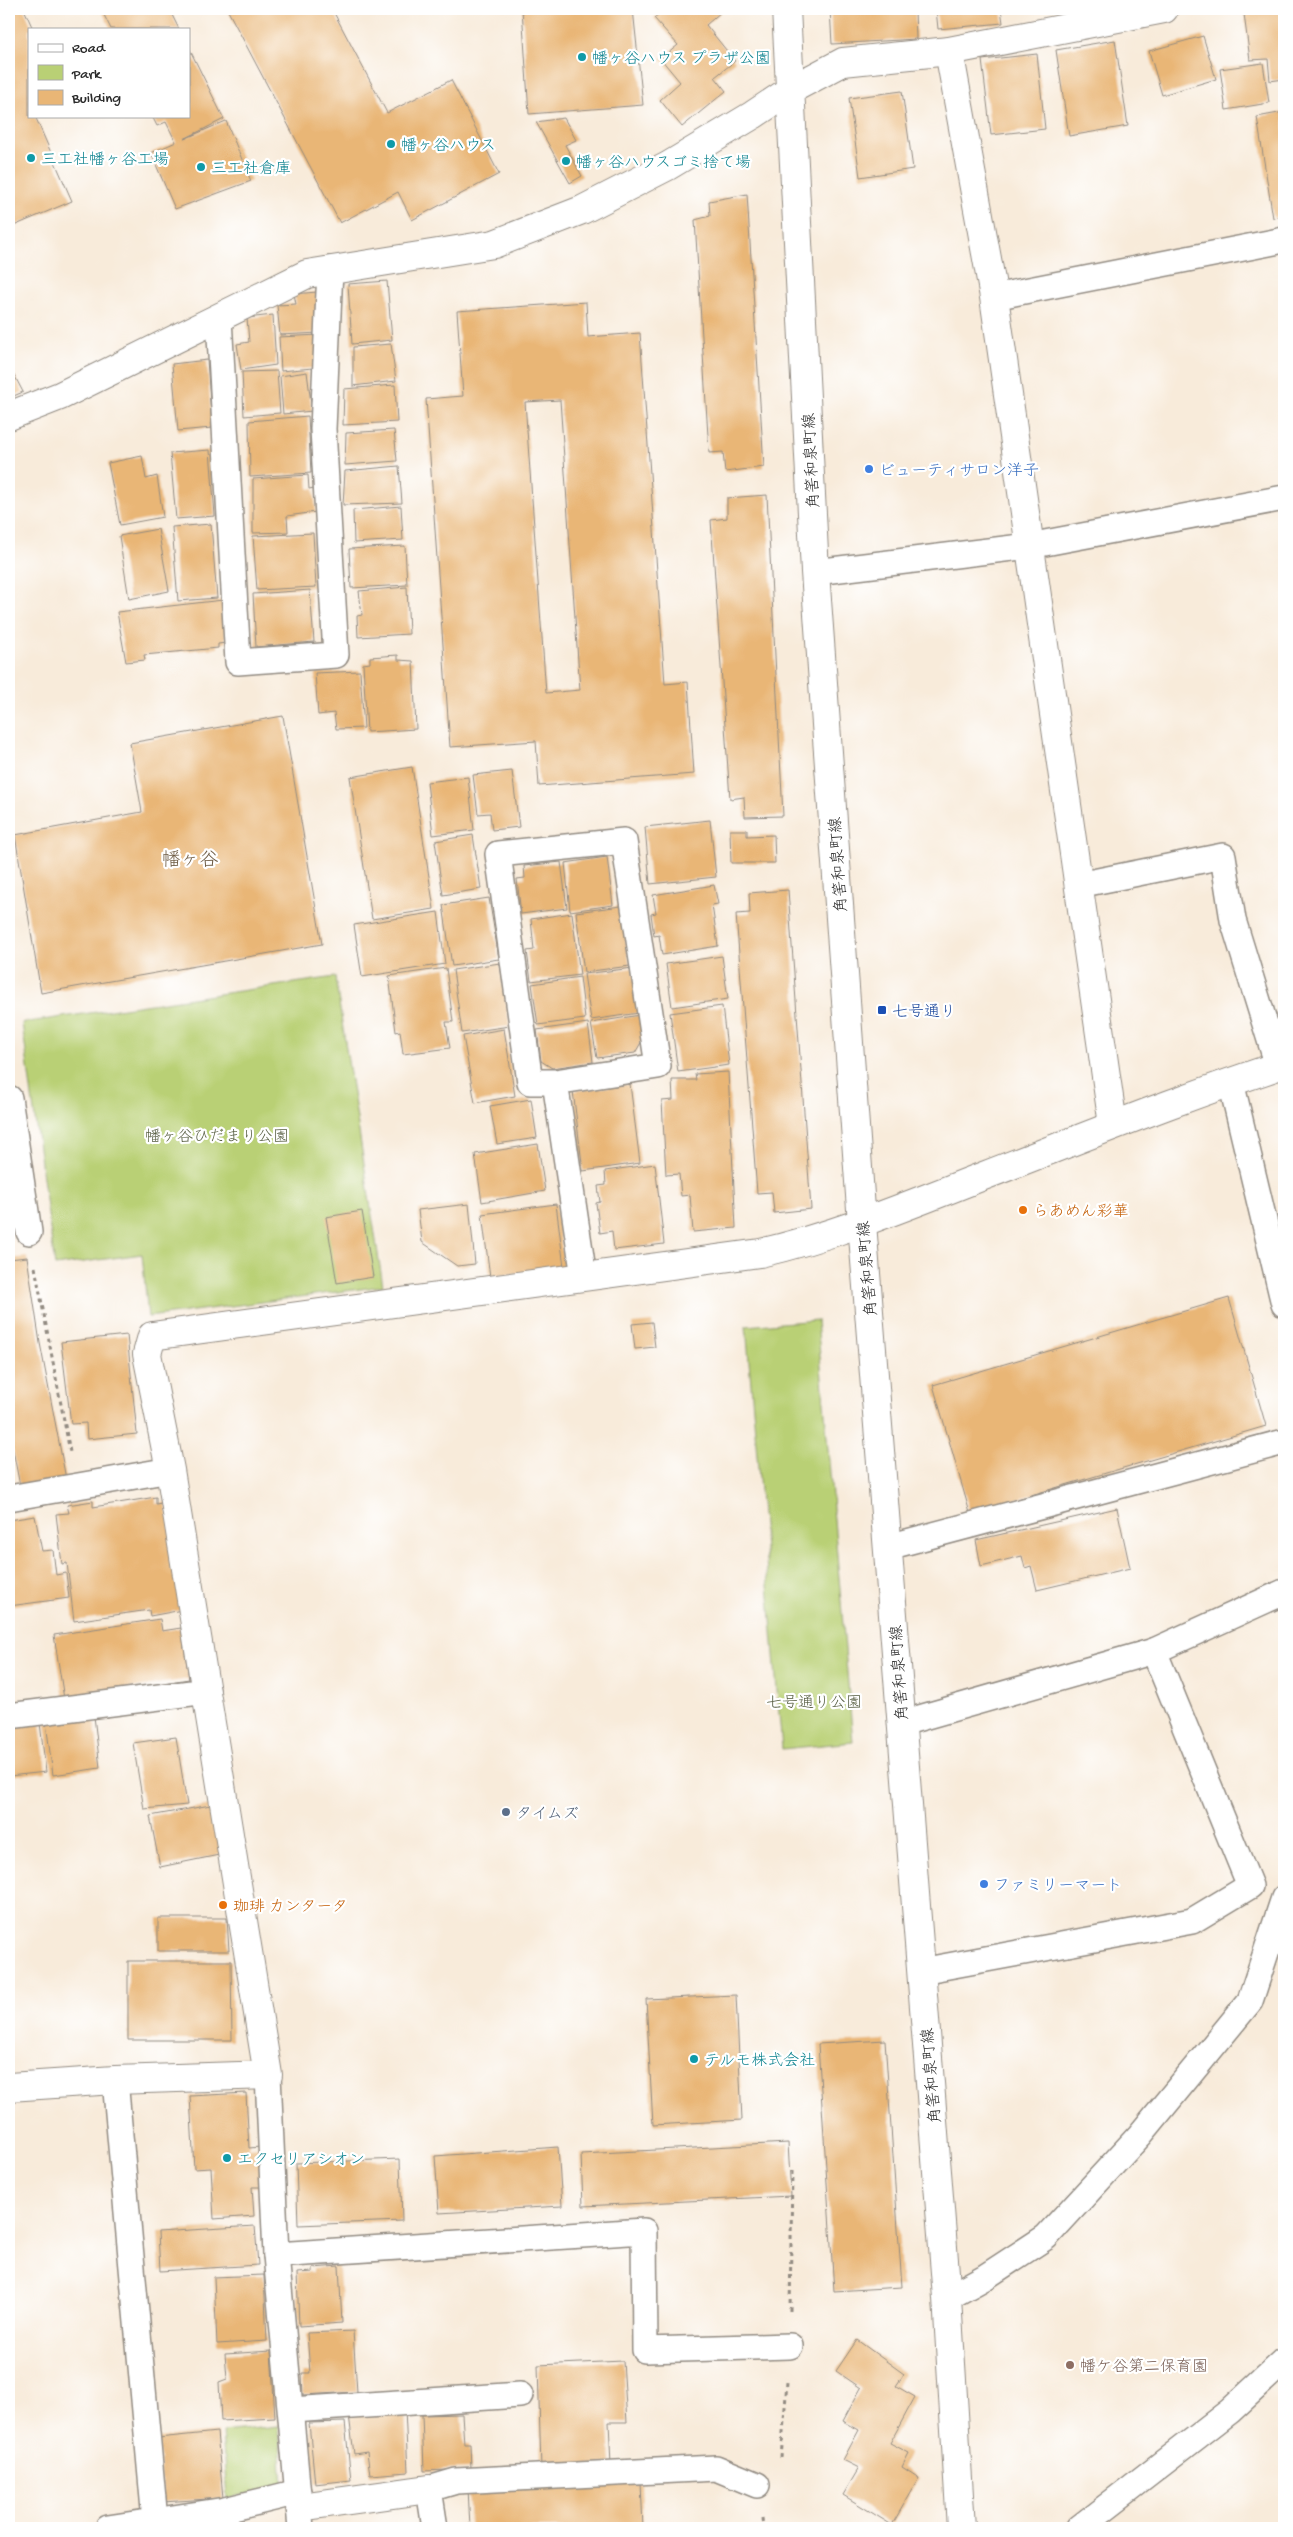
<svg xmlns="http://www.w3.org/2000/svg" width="1293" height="2537" font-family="'Gochi Hand','Klee One',sans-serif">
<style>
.green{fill:#b9d075;stroke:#727e50}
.building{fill:#e9b676;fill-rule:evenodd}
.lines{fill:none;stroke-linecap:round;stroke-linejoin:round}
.service-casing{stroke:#928b82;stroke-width:28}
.minor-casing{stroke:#928b82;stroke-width:30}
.secondary-casing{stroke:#928b82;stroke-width:30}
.path{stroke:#928b82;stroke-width:3;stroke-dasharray:4 4;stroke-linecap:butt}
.service{stroke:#fff;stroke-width:25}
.minor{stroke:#fff;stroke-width:28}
.secondary{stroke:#fff;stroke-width:28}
.culture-dot{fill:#0f9aa8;stroke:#fff;stroke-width:2}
.shop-dot{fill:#3f7fe0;stroke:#fff;stroke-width:2}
.transit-dot{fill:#1a4fb4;stroke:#fff;stroke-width:2}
.food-dot{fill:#e8710a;stroke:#fff;stroke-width:2}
.service-dot{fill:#5c6f8a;stroke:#fff;stroke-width:2}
.education-dot{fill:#8d6e63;stroke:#fff;stroke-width:2}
.labels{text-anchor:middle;stroke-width:4.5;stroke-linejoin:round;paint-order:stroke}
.culture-label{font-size:16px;fill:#0d838f;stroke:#fff;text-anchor:start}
.street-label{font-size:16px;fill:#2b2b2b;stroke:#fff}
.shop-label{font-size:16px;fill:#366cbe;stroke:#fff;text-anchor:start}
.transit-label{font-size:16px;fill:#164399;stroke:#fff;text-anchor:start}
.park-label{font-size:16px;fill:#565d41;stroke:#fff}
.food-label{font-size:16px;fill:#c56008;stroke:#fff;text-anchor:start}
.service-label{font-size:16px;fill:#4e5e75;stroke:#fff;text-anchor:start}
.education-label{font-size:16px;fill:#785e54;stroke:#fff;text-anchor:start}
.quarter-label{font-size:19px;fill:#6e5c45;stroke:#fff}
</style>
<rect width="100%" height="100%" fill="#fff"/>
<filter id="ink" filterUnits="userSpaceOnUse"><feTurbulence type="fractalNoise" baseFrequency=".02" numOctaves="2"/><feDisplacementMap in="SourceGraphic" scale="10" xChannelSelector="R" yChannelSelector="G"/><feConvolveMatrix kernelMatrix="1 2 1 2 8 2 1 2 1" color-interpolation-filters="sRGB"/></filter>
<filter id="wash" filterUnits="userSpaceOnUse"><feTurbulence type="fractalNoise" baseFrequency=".0096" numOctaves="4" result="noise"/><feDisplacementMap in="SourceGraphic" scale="20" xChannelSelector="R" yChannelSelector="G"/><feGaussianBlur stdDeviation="1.12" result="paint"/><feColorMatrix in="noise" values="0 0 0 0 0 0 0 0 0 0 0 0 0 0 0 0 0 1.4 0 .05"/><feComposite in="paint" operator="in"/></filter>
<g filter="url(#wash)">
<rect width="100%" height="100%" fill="#f8ebda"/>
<g class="green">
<path d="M335,977L383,1286L148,1317L142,1254L55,1266L22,1023Z"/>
<path d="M817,1320L853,1742L782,1749L746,1326Z"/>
<path d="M279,2426L283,2487L227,2498L222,2432Z"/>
</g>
<g id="blocks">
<g class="building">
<path d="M9,9H24L33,29H29V116H35L72,201L9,228Z"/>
<path d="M101,9H169L179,29H111Z"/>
<path d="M227,9H332L387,113L451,80L499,174L412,220L398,192L340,223Z"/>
<path d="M522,9H633L643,105L529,114Z"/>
<path d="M665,9H721L722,11L706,25L735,61L715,77L726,91L682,127L660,100L680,82L661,59L678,45L654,18Z"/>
<path d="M830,9H915L916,39L832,44Z"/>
<path d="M936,9H1001L1003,23L938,29Z"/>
<path d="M1284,9V79L1270,81L1268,59L1250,60L1244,14Z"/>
<path d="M1203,36L1216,79L1162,95L1149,51Z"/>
<path d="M1115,40L1128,126L1069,136L1056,50Z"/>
<path d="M189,48L224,119L184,139L226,121L251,181L175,209L151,153L176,142L166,122L157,126L152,116H189Z"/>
<path d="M1037,54L1045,129L991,135L982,60Z"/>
<path d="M1263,63L1269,103L1226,110L1220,69Z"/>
<path d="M902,91L913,169L860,177L849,98Z"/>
<path d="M1284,112V216L1273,218L1257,117Z"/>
<path d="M564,118L576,140L565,145L582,176L570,183L536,122Z"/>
<path d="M747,194L764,467L725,472L723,452L709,453L695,220L710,216L709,201Z"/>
<path d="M387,281L392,340L352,344L348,284Z"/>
<path d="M317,292L319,333L280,335L277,305L296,304L294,294Z"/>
<path d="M586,302L588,337L640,333L665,684L688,682L694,774L539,786L536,741L450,747L426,399L463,396L457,311ZM560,400L580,690L546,693L525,402Z"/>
<path d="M273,315L276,365L241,370L237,344L249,342L247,318Z"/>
<path d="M319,335L323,367L281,371L279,337Z"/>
<path d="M391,344L396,381L353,386V347Z"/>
<path d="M207,360L212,428L178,431L172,364Z"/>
<path d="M9,365L23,392L9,398Z"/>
<path d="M277,371L280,413L244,416L242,372Z"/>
<path d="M307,372L312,411L283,414L280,376Z"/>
<path d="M395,385L397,422L343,425L344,389Z"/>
<path d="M308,416L311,473L250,477L249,421Z"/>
<path d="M394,430L397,461L345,465L346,433Z"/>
<path d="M210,450L215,516L176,519L170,453Z"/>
<path d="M142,456L146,479L157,476L163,517L120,525L108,463Z"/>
<path d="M399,466L402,503L343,505L345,471Z"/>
<path d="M308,475L309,489L314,488L316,512L287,516L288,532L253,533V479Z"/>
<path d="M767,495L783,816L745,817L744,797L730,799L711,520L727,518V498Z"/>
<path d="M401,506L403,540L354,543L353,510Z"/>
<path d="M211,524L217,598L178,601L172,527Z"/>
<path d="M158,529L169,591L129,599L119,536Z"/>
<path d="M313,533L316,587L257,590L253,536Z"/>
<path d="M405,546L407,585L351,588L349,549Z"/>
<path d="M407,587L409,634L358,637L357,616L362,615L359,591Z"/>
<path d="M310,590L314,642L256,647L253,594Z"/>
<path d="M223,600L226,643L218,644V648L144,655L145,660L126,662L117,612Z"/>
<path d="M398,655V660L413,661L416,729L367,732L363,664L370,663V657Z"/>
<path d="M360,671L364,728L336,729L334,713L318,715L315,673Z"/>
<path d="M283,716L322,944L41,993L15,835L142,812L130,743Z"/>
<path d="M412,767L434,909L372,919L350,777Z"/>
<path d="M512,771L519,827L492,830L490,813L478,814L473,775Z"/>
<path d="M468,777L474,830L433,835L427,782Z"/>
<path d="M710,820L716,877L650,884L645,827Z"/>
<path d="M730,830H747V836L774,835L775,863H731Z"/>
<path d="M473,835L481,889L443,895L435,841Z"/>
<path d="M607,857L613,905L570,911L565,863Z"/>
<path d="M561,862L567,908L521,914L517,879L525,878L524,866Z"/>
<path d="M714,885L718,904L712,905L718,946L662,955L659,935L654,936L651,914L656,913L653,895Z"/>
<path d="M788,890L811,1209L774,1213L772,1192L757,1193L736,914L750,913L749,893Z"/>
<path d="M489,898L499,959L452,966L443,905Z"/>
<path d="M621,906L630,966L584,972L576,912Z"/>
<path d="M438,912L445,964L362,977L354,925Z"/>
<path d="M572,913L580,975L531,981L527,951L534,950L531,919Z"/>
<path d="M722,956L728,999L672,1007L666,964Z"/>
<path d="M500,963L510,1026L462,1033L453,970Z"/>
<path d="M446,968L453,1022H446L450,1048L403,1054L400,1031L396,1032L389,976Z"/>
<path d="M633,968L639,1013L591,1020L584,974Z"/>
<path d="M580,977L585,1019L538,1025L532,984Z"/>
<path d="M722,1006L729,1065L678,1072L670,1013Z"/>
<path d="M640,1015L643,1039L635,1053L597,1058L591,1023Z"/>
<path d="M588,1023L593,1062L552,1068L541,1061L537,1030Z"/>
<path d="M504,1029L515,1096L475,1103L463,1036Z"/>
<path d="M728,1072L736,1228L693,1232L690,1195L681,1196L679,1174L666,1175L662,1101L673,1100L672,1080H696L695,1074Z"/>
<path d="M630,1084L640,1163L583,1171L573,1091Z"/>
<path d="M531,1099L537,1138L497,1144L490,1106Z"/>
<path d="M538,1144L545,1191L482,1202L475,1154Z"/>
<path d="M655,1164L664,1244L614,1250L612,1231L600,1233L596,1203L600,1202L598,1186L606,1185L605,1171Z"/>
<path d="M9,1191L15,1223L9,1224Z"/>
<path d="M469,1204L475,1264L457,1266L422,1242L418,1210Z"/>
<path d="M556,1204L564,1267L490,1277L482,1214Z"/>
<path d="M362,1211L373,1277L337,1283L326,1217Z"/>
<path d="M27,1257L40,1343L66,1479L20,1486L13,1450L9,1451V1259Z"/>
<path d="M1229,1298L1266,1426L970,1513L933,1385Z"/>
<path d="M652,1322L655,1347L635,1349L632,1324Z"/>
<path d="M127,1335L137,1434L87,1439L86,1423L71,1424L61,1342Z"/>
<path d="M156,1497V1504L166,1502L182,1610L150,1616L149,1610L74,1621L67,1563L62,1564L56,1514L69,1513L67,1505L93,1501V1507Z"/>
<path d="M1117,1508L1130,1568L1037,1590L1031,1566L1025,1568L1022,1556L981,1566L976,1540Z"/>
<path d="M35,1516L42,1551L53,1550L56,1575L66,1573L69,1598L9,1606V1520Z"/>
<path d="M160,1619L162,1631L181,1628L189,1679L64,1699L54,1635Z"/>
<path d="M94,1716L100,1768L53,1775L46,1723Z"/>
<path d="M40,1723L46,1772L9,1776V1727Z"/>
<path d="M176,1737L187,1805L144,1809L133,1743Z"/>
<path d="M216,1804L224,1854L160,1867L150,1816Z"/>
<path d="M158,1918H227L229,1951H158Z"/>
<path d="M128,1961H231L232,2040H128Z"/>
<path d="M736,1995L742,2120L653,2125L646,1999Z"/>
<path d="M885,2040L902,2287L834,2291L818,2044Z"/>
<path d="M246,2093L249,2148L260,2147L262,2187H252L254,2216L214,2219L211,2168L194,2169L190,2096Z"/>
<path d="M788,2143L791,2196L583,2206L581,2154Z"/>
<path d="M558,2147L562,2206L439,2213L435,2156Z"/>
<path d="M400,2159L402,2221L298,2225L296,2163Z"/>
<path d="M255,2226L258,2265L160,2271L158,2232Z"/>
<path d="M339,2266L342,2323L299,2326L297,2273L313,2272V2268Z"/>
<path d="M264,2275L267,2341L217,2344L214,2277Z"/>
<path d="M353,2331L357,2392L303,2395L302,2373H310L307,2333Z"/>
<path d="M857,2340L904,2374L896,2386L915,2397L890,2443L909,2453L902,2467L919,2478L892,2525L843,2495L859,2468L843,2460L859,2430L843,2421L861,2388L836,2371Z"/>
<path d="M271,2351L275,2418L221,2421L219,2382L227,2379L225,2354Z"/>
<path d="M623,2361L627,2422H609L611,2465L541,2469L538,2365Z"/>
<path d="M405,2410L408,2472L370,2475L367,2452L354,2454L349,2415Z"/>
<path d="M462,2414L464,2444H470L471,2469L424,2471L422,2415Z"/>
<path d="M345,2422L351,2480L315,2484L309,2423Z"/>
<path d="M217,2432L223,2498L163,2502L158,2438Z"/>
<path d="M641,2483L643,2528H470L468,2488Z"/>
<path d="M371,2524H382L393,2528H349Z"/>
</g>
</g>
</g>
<g filter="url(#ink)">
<use href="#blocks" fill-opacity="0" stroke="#928b82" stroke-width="1"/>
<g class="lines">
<defs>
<g id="service">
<path d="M994,297L1284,240"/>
<path d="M219,318L238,662L336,655L323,429L330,269"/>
<path d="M815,572L1029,546L1284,498"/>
<path d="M1078,885L1223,856L1233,920L1278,1066"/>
<path d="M555,1082L658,1066L624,841L498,854L530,1082H555L584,1277"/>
<path d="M1231,1082L1284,1304"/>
<path d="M9,1098L29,1232"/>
<path d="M9,1498L170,1470"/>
<path d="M888,1547L1284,1442"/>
<path d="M9,1716L207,1691"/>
<path d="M902,1723L1154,1651L1284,1592"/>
<path d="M921,1971L1192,1921L1250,1886L1154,1651"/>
<path d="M268,2075L276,2255L301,2528"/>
<path d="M115,2080L155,2521"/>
<path d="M276,2255L644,2231L645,2350L790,2346"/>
<path d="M947,2298L985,2277L1046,2237L1140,2135L1250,2001L1284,1898"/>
<path d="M291,2410L520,2395"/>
<path d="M108,2528L225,2510L298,2492"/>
<path d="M435,2528L429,2489L456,2481L716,2468L757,2485"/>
<path d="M1079,2528L1230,2411L1284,2361"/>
</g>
<g id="minor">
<path d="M949,51L994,297L1113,1125"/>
<path d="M9,416L60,396L307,274L494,244L582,210L668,166L753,115L792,89L843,62L949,51L1164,9"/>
<path d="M9,2087L115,2080L268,2075L170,1470L147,1354L152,1336L760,1253C838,1235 911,1204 986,1175C1085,1137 1183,1097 1284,1064"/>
<path d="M300,2507L429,2489"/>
</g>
<path id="secondary" d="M786,9L815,572L862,1223L947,2298L961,2528"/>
</defs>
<use href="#service" class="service-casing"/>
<use href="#minor" class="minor-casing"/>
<use href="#secondary" class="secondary-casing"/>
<g class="path">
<path d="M35,1267L70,1452"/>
<path d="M790,2311L792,2171"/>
<path d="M781,2458L787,2382"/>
<path d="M762,2519L763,2528"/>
</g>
<use href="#service" class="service"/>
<use href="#minor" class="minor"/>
<use href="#secondary" class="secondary"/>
</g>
</g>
<g class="culture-dot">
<circle cx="582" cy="57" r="5"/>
<circle cx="391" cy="144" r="5"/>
<circle cx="31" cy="158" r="5"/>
<circle cx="566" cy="161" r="5"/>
<circle cx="201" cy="167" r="5"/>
<circle cx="694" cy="2059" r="5"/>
<circle cx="227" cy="2158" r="5"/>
</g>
<g class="shop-dot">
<circle cx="869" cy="469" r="5"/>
<circle cx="984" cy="1884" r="5"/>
</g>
<rect class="transit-dot" x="877" y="1005" width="10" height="10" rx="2.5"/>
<g class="food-dot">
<circle cx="1023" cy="1210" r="5"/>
<circle cx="223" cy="1905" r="5"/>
</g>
<circle class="service-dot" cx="506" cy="1812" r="5"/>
<circle class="education-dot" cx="1070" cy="2365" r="5"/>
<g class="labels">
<g class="culture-label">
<text x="592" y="63">幡ヶ谷ハウス プラザ公園</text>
<text x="401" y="150">幡ヶ谷ハウス</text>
<text x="41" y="164">三工社幡ヶ谷工場</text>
<text x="576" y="167">幡ヶ谷ハウスゴミ捨て場</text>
<text x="211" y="173">三工社倉庫</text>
<text x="704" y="2065">テルモ株式会社</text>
<text x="237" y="2164">エクセリアシオン</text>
</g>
<g class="street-label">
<text transform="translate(810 461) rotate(-93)" y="6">角筈和泉町線</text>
<text transform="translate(837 865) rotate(-94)" y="6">角筈和泉町線</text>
<text transform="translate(866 1269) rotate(-95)" y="6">角筈和泉町線</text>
<text transform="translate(898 1673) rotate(-94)" y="6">角筈和泉町線</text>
<text transform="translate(930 2076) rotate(-95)" y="6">角筈和泉町線</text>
</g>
<g class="shop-label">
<text x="879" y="475">ビューティサロン洋子</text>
<text x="994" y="1890">ファミリーマート</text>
</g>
<g class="transit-label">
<text x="892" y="1016">七号通り</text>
</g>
<g class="park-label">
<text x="217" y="1141">幡ヶ谷ひだまり公園</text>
<text x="814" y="1707">七号通り公園</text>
</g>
<g class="food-label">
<text x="1033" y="1216">らあめん彩華</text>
<text x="233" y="1911">珈琲 カンタータ</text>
</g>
<g class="service-label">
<text x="516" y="1818">タイムズ</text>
</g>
<g class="education-label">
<text x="1080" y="2371">幡ケ谷第二保育園</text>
</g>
<g class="quarter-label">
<text x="190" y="865">幡ヶ谷</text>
</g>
</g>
<rect width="1293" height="2537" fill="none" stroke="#fff" stroke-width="30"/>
<rect x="28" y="28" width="162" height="90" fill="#ffffff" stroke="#aaaaaa"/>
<rect x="38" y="44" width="25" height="8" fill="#ffffff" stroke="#aaaaaa"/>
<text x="72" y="52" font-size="15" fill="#2b2b2b">Road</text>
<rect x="38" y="65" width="25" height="15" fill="#b9d075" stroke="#aaaaaa"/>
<text x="72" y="78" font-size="15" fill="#2b2b2b">Park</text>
<rect x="38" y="90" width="25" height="15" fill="#e9b676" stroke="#aaaaaa"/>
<text x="72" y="102" font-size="15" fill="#2b2b2b">Building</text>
</svg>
